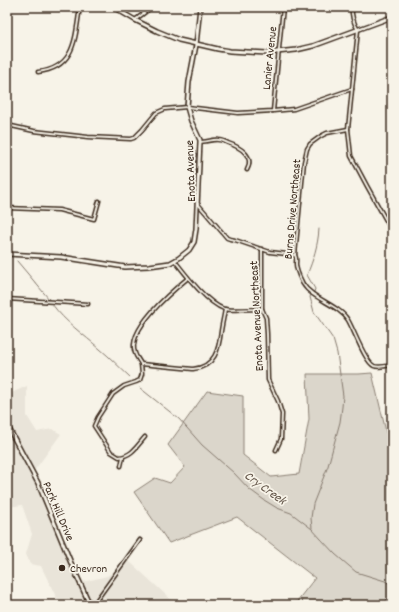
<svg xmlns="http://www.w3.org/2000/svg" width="399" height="612" font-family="Dekko,sans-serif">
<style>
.built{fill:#e9e4d9}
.green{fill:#dbd6cb;stroke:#8b8074}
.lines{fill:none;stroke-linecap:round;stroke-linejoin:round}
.stream{stroke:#84786c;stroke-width:1}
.minor-casing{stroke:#3b2a1e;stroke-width:5}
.tertiary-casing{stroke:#3b2a1e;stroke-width:6}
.secondary-casing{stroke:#3b2a1e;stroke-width:6}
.minor{stroke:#f7f3e8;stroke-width:2}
.tertiary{stroke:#f7f3e8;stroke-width:3}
.secondary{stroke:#f7f3e8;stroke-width:3}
.poi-dot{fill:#3b2a1e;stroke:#f7f3e8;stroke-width:1.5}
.labels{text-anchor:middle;stroke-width:3.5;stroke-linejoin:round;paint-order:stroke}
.street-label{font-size:12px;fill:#3b2a1e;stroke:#f7f3e8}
.poi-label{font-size:12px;fill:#3b2a1e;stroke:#f7f3e8;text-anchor:start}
.water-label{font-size:13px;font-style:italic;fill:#5f5145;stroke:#f7f3e8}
</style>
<rect width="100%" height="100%" fill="#f7f3e8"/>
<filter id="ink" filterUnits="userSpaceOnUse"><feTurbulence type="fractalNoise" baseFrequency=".025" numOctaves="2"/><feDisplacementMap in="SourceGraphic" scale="8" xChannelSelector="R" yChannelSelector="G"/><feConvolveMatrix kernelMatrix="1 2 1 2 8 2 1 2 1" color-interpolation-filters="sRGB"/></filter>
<g filter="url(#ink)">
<path class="built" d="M27,386V416L37,432L52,429L61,434L34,471L79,583L107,576L129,561L177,605H60L41,566L30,564L26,554L32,534L22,505L8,507L7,505V395Z"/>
<path class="green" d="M372,373L392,457V605H347L343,601L338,605H294L315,578L237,517L169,543L134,492L155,478L170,483L185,467L168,445L207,391L243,396V455L271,477L299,474L309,419L307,374H359Z"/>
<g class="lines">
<g class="stream">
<path d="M7,247L8,248"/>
<path d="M17,261L49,299"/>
<path d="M314,292L315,289L307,275C313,260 318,246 319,229"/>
<path d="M311,295L310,297L314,312L333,339L337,353L343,396L342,407L340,422L328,466L313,504L311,518L312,528"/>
<path d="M52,304C65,322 84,335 100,349C111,358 120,368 130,377"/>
<path d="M140,388L179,419L202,445L234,473L249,489L264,500L277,508L291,513L312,529L321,539L335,554L356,572L385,581L392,585"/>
</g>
<defs>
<g id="minor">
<path d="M352,7C351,16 353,22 358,30L348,129L351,156L367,186L392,231"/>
<path d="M135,20L152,7"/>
<path d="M38,72C76,68 75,37 80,7"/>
<path d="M273,111L283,7"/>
<path d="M7,125L34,131L88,137L131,139L134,138L142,130L156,113L165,109L187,107L238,113L273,111L294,109L352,89"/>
<path d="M348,129L327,133L321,136L310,144L307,149L304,162L295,255C297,259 296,260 296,264C296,271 300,278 303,284C312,299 339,305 348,320C354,330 365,362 374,366C379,368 387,366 392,365"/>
<path d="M200,142C206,142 214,139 219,140C222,140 226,142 228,143C240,147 255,156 247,170"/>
<path d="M198,204L227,238L230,239L235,240L270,252L295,255"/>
<path d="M7,208L59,210L94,219L99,201"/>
<path d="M262,249V309L266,318L267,334L268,380L278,401L282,414L281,439L276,450"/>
<path d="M175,261C186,275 207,303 224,309C231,311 253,309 262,309"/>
<path d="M188,278C172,291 126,330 135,353C136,357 139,360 141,364L193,369C215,367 219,349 221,331C222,324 224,316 225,309"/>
<path d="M7,299L88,304"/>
<path d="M141,364L142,374L140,380L136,382L124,386L113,394L98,417L94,426L111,452L119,457C132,456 137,446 145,437"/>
<path d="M121,466L123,457"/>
<path d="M93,605L140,540"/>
</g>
<g id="tertiary">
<path d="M113,7L135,20L157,31L179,40L218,49L230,51L267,53L296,50L313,46L392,17"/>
<path d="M7,254L61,257L125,267L149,266L170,263L179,258L189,250L194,242L196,229L200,142V140L191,121L187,107L189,82L196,45L200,7"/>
</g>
<path id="secondary" d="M7,425L38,483L71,563L90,605"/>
</defs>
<use href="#minor" class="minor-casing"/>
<use href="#tertiary" class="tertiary-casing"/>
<use href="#secondary" class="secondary-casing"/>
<use href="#minor" class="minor"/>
<use href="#tertiary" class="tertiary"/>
<use href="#secondary" class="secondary"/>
</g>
</g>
<circle class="poi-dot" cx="62" cy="568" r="4"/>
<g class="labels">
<g class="street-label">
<text transform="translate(269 58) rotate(-84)" y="4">Lanier Avenue</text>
<text transform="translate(190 171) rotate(-92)" y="4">Enota Avenue</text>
<text transform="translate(292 209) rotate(-85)" y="4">Burns Drive Northeast</text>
<text transform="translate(256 316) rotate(-93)" y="4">Enota Avenue Northeast</text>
<text transform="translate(59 511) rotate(67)" y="4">Park Hill Drive</text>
</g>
<g class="poi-label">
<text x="70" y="572">Chevron</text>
</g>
<g class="water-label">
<text transform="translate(266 487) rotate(36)" y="5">Cry Creek</text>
</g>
</g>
<rect width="399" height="612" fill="none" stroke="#f7f3e8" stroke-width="24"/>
<rect x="12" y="12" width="375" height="588" fill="none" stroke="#3b2a1e" stroke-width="1.5" filter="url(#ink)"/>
</svg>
